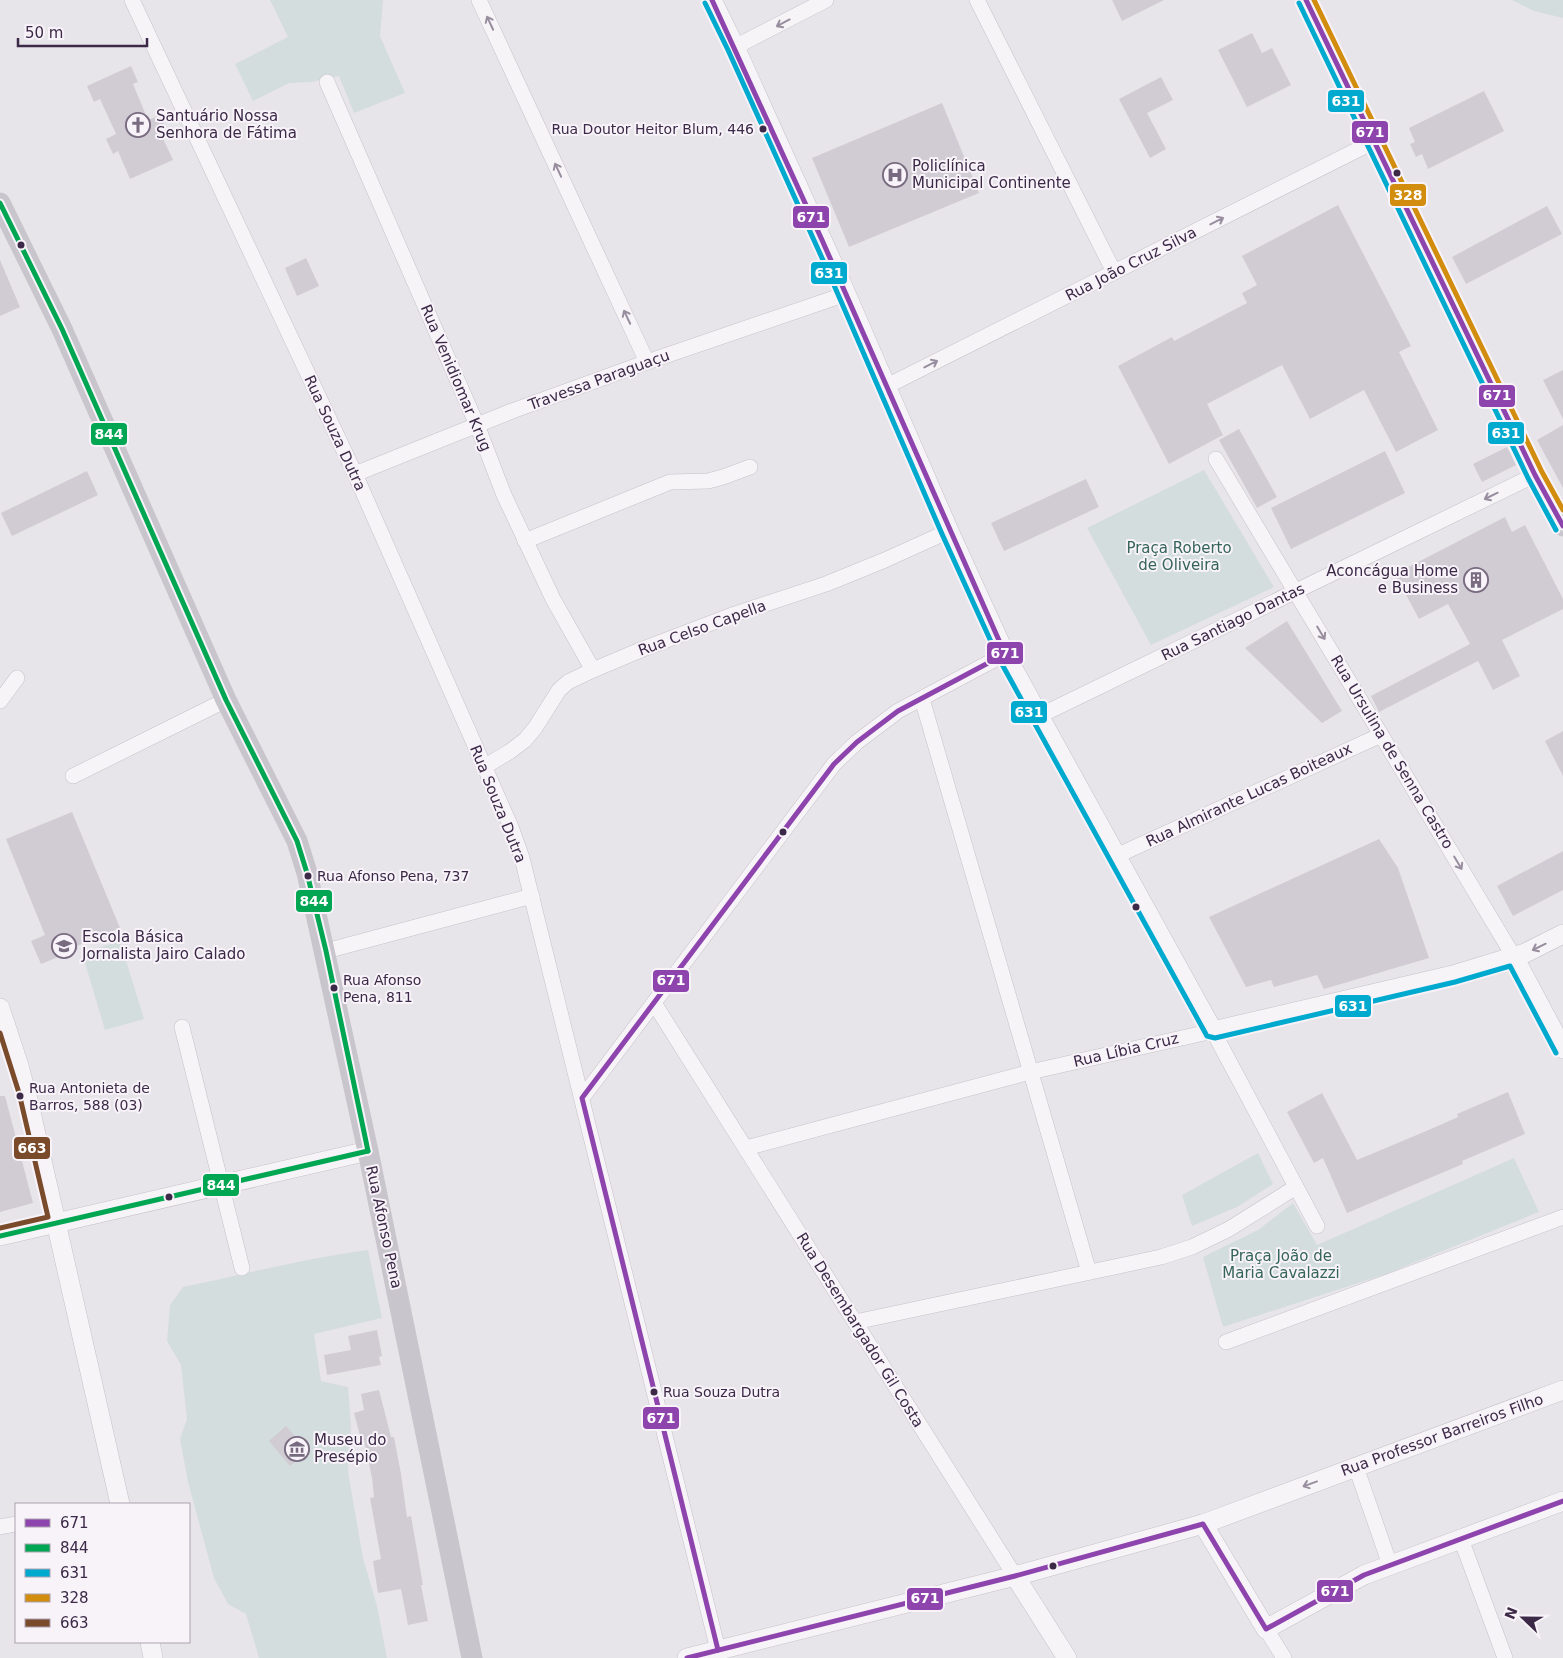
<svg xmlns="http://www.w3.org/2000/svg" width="1563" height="1658" font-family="'DejaVu Sans',sans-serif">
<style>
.green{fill:#d4dddd}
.building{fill:#d1ccd3}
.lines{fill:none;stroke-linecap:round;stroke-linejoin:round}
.minor-casing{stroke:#c5c2c8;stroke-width:16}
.tertiary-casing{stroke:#c5c2c8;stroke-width:20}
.minor{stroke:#f6f4f7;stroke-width:15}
.tertiary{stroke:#f6f4f7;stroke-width:19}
.secondary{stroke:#c9c5cc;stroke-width:21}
.bus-1-casing{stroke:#f7f3f9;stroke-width:9}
.bus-2-casing{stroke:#f7f3f9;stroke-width:9}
.bus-3-casing{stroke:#f7f3f9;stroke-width:9}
.bus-4-casing{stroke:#f7f3f9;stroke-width:9}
.bus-5-casing{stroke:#f7f3f9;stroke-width:9}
.bus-1{stroke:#8e44ad;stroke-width:5}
.bus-2{stroke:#00a651;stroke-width:5}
.bus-3{stroke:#00a9ce;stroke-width:5}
.bus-4{stroke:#d28d0e;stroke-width:5}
.bus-5{stroke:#7a4b2a;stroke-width:5}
.oneway{stroke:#998e9f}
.bus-dot{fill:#3c2947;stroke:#f7f3f9;stroke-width:2}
.labels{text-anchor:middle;stroke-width:4;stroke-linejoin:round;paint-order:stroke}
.bus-label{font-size:14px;fill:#3c2947;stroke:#f7f3f9;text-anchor:start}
.poi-label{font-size:15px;fill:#3c2947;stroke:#f7f3f9;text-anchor:start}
.street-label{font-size:15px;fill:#3c2947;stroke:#f7f3f9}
.park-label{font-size:15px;fill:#35645b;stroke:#f7f3f9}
.line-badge{stroke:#f7f3f9;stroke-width:2}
.badge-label{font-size:14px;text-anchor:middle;font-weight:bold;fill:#fff}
</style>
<rect width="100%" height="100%" fill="#e8e5ea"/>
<g class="green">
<path d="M270,0H383L380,36L405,93L354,113L339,76L311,82L289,83L253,101L235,64L288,37Z"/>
<path d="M1512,0H1563V18L1534,11Z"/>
<path d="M1204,470L1274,587L1151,645L1087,528Z"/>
<path d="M120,941L144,1019L105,1030L82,953Z"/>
<path d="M1258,1153L1273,1184L1237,1207L1192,1226L1182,1195Z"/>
<path d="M1514,1158L1539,1212L1386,1274L1223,1327L1203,1257L1258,1230L1293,1203L1317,1245Z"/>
<path d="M368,1250L382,1318L314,1334L321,1381L348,1387L351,1426L348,1472L363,1558L377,1606L387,1658H259L246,1614L228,1604L214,1578L188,1482L180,1439L187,1419L181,1365L167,1341L170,1305L183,1287C245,1274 306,1258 368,1250Z"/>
</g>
<g class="building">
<path d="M1112,0H1164L1122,21Z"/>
<path d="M1252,33L1262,53L1272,48L1291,85L1247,107L1218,50Z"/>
<path d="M131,66L138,82L133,84L148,120L160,115L166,129L160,132L173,160L130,179L118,151L113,154L106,139L116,134L100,99L94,102L87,86Z"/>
<path d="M1161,77L1173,100L1147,113L1166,149L1150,158L1119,99Z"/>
<path d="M1484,91L1504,131L1428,169L1422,154L1416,157L1410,144L1415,142L1409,128Z"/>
<path d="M942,103L979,193L849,247L812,158Z"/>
<path d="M1338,205L1411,346L1399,352L1438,430L1396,452L1364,390L1310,419L1282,365L1207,404L1223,435L1169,464L1118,366L1172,337L1174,341L1247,303L1242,293L1257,285L1242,256Z"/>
<path d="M1547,206L1562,234L1466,284L1452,257Z"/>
<path d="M306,258L319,286L297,296L285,268Z"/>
<path d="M0,260L20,307L0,316Z"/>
<path d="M1563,370V419L1543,380Z"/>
<path d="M1563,425V488L1537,440Z"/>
<path d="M1239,429L1277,497L1257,508L1219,440Z"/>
<path d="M1507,447L1516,465L1482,482L1473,464Z"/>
<path d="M1385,451L1405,493L1291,549L1271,508Z"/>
<path d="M87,471L98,495L12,536L1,513Z"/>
<path d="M1086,479L1099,507L1004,551L991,523Z"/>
<path d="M1505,517L1512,532L1525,525L1563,599V609L1502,640L1520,676L1493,690L1478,661L1379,712L1371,696L1470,644L1448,604L1419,619L1395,574Z"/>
<path d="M1287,621L1342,711L1322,723L1245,648Z"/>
<path d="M1563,731V776L1545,741Z"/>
<path d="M72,812L120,928L77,946L78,949L41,964L31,941L45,935L6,839Z"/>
<path d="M1379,839L1398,868L1429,958L1324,989L1317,975L1274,987L1271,980L1246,987L1209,917Z"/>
<path d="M1563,851V890L1513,916L1497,886Z"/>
<path d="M1508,1092L1525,1134L1462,1161L1463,1164L1347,1213L1323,1158L1314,1163L1287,1112L1322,1093L1357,1160L1431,1129L1458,1117L1457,1114Z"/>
<path d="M0,1096H5L33,1203L0,1212Z"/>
<path d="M377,1330L382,1356L379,1357L381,1365L327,1375L324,1355L351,1350L348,1336Z"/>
<path d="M379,1390L391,1437H394L401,1474L407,1517L411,1516L423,1585H421L428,1621L408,1625L401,1589L378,1593L373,1561L381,1559L370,1498L374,1497L372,1478L364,1440H361L354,1413L364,1410L361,1394Z"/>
<path d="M286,1426L308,1451L290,1466L269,1441Z"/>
</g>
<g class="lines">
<defs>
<g id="minor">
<path d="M132,0L355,474L511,827L522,858L720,1658"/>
<path d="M479,0L647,362"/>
<path d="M977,0L1114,272"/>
<path d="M735,47L826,0"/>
<path d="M327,82L477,425L504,495L553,599L593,670"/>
<path d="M887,386L1375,141"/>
<path d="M1216,459L1514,957"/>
<path d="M355,474L512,411L647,362L846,294"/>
<path d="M525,541L670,482L708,481L723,477L750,467"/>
<path d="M922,699L1089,1272"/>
<path d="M0,701L17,678"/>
<path d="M1039,716L1535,475"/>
<path d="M484,767L509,752L525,740L535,728L559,690L568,682L593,670L643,649L735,614L826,584L885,560L949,531"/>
<path d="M73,776L226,700"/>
<path d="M1116,856L1381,735"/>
<path d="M326,951L532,896"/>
<path d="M654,1003L1015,1576"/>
<path d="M182,1027L242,1268"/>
<path d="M582,1098L834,764L857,742L898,711L1005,654"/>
<path d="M746,1148L1030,1072L1213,1031L1317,1226"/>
<path d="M855,1322L1161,1257L1192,1247L1229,1229L1296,1187"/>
<path d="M1226,1342L1563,1217"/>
<path d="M1356,1467L1390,1565"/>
<path d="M0,1527L16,1524"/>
<path d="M1461,1539L1505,1658"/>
<path d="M1266,1629L1284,1658"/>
</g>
<g id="tertiary">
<path d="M712,0L735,47L834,266L949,531L1005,654L1213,1031L1453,975L1525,953L1563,934"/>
<path d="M1514,957L1563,1049"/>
<path d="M0,1008L19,1066L30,1108L120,1504"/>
<path d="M0,1236L368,1151"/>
<path d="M1203,1524L1266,1629L1364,1575L1563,1501"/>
<path d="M1015,1576L1067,1658"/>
<path d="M150,1642L153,1658"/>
<path d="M687,1658L1015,1576L1203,1524L1563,1390"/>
</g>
</defs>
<use href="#minor" class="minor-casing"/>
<use href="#tertiary" class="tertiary-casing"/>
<use href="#minor" class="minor"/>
<use href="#tertiary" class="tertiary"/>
<g class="secondary">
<path d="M1306,0L1535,475L1563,526"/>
<path d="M0,203L62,329L226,700L297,841L307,873L368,1151L472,1658"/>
</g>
<defs>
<g id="bus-1">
<path d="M712,0L822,240L1005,654L898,711L857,742L834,764L582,1098L718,1650"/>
<path d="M1306,0L1535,475L1563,526"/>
<path d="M687,1658L1015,1576L1203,1524L1266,1629L1364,1575L1563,1501"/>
</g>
<g id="bus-2">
<path d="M0,203L62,329L226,700L297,841L307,873L326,951L368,1151"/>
<path d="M0,1236L368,1151"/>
</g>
<g id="bus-3">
<path d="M705,3L728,50L827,269L942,534L998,657L1207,1036L1215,1038L1455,982L1510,966L1556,1053"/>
<path d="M1299,3L1528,478L1556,530"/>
</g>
<path id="bus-4" d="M1314,0L1542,472L1563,510"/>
<path id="bus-5" d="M0,1033L19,1093L48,1217L0,1228"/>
</defs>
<use href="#bus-1" class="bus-1-casing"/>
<use href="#bus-2" class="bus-2-casing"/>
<use href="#bus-3" class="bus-3-casing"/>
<use href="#bus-4" class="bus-4-casing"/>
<use href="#bus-5" class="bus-5-casing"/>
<use href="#bus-1" class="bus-1"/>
<use href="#bus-2" class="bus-2"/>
<use href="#bus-3" class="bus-3"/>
<use href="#bus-4" class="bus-4"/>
<use href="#bus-5" class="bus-5"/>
</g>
<defs><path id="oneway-shaft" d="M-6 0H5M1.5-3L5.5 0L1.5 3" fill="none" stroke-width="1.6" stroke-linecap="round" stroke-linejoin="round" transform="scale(1.25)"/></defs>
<g class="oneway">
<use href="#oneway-shaft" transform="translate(490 23) rotate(-115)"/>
<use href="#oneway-shaft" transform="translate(783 23) rotate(152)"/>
<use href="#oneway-shaft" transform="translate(558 170) rotate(-115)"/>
<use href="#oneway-shaft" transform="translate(1217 221) rotate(-27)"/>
<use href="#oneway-shaft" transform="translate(627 317) rotate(-115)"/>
<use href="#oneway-shaft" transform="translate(931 364) rotate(-27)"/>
<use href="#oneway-shaft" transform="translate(1491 496) rotate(154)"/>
<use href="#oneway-shaft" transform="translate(1321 633) rotate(59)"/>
<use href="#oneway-shaft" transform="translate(1458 863) rotate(59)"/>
<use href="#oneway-shaft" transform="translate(1539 947) rotate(154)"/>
<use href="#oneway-shaft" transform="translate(1310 1484) rotate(160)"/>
</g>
<defs>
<symbol id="church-ring" viewBox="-11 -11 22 22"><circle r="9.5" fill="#f7f3f9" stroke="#786b80" stroke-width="1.5"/><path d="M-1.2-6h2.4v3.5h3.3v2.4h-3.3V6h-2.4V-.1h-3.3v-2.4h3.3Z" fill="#786b80"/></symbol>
<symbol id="hospital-ring" viewBox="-11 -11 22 22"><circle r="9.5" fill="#f7f3f9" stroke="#786b80" stroke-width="1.5"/><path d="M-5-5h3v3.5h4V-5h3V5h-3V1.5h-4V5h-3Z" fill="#786b80"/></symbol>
<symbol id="building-ring" viewBox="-11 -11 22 22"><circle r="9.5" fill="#f7f3f9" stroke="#786b80" stroke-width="1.5"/><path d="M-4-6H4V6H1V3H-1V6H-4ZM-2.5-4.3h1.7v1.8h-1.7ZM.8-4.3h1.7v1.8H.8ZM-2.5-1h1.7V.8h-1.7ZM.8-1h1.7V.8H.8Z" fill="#786b80"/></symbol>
<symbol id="school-ring" viewBox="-11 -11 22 22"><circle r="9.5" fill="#f7f3f9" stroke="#786b80" stroke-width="1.5"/><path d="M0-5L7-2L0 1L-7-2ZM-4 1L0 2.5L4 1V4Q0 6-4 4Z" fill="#786b80"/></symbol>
<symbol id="museum-ring" viewBox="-11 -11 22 22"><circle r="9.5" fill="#f7f3f9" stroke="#786b80" stroke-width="1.5"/><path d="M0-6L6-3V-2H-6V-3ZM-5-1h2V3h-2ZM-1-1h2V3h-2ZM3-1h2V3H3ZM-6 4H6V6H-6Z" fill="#786b80"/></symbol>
</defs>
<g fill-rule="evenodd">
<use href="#church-ring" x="124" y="111" width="28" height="28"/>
<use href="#hospital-ring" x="881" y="161" width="28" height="28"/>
<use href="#building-ring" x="1462" y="566" width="28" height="28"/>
<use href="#school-ring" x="50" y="932" width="28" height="28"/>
<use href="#museum-ring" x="283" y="1435" width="28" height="28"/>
</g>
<g class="bus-dot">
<circle cx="763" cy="129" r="4.5"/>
<circle cx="1397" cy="173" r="4.5"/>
<circle cx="21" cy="245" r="4.5"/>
<circle cx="783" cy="832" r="4.5"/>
<circle cx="308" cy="876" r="4.5"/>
<circle cx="1136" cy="907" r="4.5"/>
<circle cx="334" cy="988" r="4.5"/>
<circle cx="20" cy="1096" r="4.5"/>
<circle cx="169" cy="1197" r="4.5"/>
<circle cx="654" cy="1392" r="4.5"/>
<circle cx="1053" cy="1566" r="4.5"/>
</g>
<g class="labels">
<g class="bus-label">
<text x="754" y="134" text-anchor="end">Rua Doutor Heitor Blum, 446</text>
<text x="317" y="881">Rua Afonso Pena, 737</text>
<text x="343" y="985">Rua Afonso<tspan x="343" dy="17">Pena, 811</tspan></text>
<text x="29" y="1093">Rua Antonieta de<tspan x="29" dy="17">Barros, 588 (03)</tspan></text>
<text x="663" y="1397">Rua Souza Dutra</text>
</g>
<g class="poi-label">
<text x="156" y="121">Santuário Nossa<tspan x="156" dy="17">Senhora de Fátima</tspan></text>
<text x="912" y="171">Policlínica<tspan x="912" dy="17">Municipal Continente</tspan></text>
<text x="1458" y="576" text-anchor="end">Aconcágua Home<tspan x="1458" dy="17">e Business</tspan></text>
<text x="82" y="942">Escola Básica<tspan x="82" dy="17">Jornalista Jairo Calado</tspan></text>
<text x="314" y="1445">Museu do<tspan x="314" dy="17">Presépio</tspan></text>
</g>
<g class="street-label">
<text transform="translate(1131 264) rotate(-27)" y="5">Rua João Cruz Silva</text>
<text transform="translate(456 378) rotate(67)" y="5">Rua Venidiomar Krug</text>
<text transform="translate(599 380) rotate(-20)" y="5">Travessa Paraguaçu</text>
<text transform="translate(335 433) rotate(65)" y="5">Rua Souza Dutra</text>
<text transform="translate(1233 622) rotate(-26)" y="5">Rua Santiago Dantas</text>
<text transform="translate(702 628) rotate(-20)" y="5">Rua Celso Capella</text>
<text transform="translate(1392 752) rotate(59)" y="5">Rua Ursulina de Senna Castro</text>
<text transform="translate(1249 795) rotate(-25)" y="5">Rua Almirante Lucas Boiteaux</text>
<text transform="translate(498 804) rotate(68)" y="5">Rua Souza Dutra</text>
<text transform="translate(1126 1050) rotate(-13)" y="5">Rua Líbia Cruz</text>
<text transform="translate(384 1227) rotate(78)" y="5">Rua Afonso Pena</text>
<text transform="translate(860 1330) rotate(58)" y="5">Rua Desembargador Gil Costa</text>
<text transform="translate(1442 1435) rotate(-20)" y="5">Rua Professor Barreiros Filho</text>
</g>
<g class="park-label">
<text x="1179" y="553">Praça Roberto<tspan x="1179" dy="17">de Oliveira</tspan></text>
<text x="1281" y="1261">Praça João de<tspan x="1281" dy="17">Maria Cavalazzi</tspan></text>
</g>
</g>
<g class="line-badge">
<rect x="1327" y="89" width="38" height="24" rx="5" fill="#00a9ce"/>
<rect x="1351" y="120" width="38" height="24" rx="5" fill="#8e44ad"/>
<rect x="1389" y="183" width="38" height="24" rx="5" fill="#d28d0e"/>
<rect x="792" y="205" width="38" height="24" rx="5" fill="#8e44ad"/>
<rect x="810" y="261" width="38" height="24" rx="5" fill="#00a9ce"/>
<rect x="1478" y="384" width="38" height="24" rx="5" fill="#8e44ad"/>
<rect x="1487" y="421" width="38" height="24" rx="5" fill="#00a9ce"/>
<rect x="90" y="422" width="38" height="24" rx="5" fill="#00a651"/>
<rect x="986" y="641" width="38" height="24" rx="5" fill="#8e44ad"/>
<rect x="1010" y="700" width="38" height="24" rx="5" fill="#00a9ce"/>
<rect x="295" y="889" width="38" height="24" rx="5" fill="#00a651"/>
<rect x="652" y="969" width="38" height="24" rx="5" fill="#8e44ad"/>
<rect x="1334" y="994" width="38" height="24" rx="5" fill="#00a9ce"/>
<rect x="13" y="1136" width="38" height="24" rx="5" fill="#7a4b2a"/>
<rect x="202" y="1173" width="38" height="24" rx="5" fill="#00a651"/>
<rect x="642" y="1406" width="38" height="24" rx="5" fill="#8e44ad"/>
<rect x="1316" y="1579" width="38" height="24" rx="5" fill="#8e44ad"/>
<rect x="906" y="1587" width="38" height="24" rx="5" fill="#8e44ad"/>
</g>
<g class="badge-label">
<text x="1346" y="106">631</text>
<text x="1370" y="137">671</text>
<text x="1408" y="200">328</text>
<text x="811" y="222">671</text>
<text x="829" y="278">631</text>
<text x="1497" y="400">671</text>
<text x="1506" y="438">631</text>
<text x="109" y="439">844</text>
<text x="1005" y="658">671</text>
<text x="1029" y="717">631</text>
<text x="314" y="906">844</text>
<text x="671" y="985">671</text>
<text x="1353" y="1011">631</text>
<text x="32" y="1153">663</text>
<text x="221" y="1190">844</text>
<text x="661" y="1423">671</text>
<text x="1335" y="1596">671</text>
<text x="925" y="1603">671</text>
</g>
<rect x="15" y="1503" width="175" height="140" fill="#f7f3f9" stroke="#aca2b2"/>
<rect x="25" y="1519" width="25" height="8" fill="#8e44ad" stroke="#aca2b2"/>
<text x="60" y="1528" font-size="15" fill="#3c2947">671</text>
<rect x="25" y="1544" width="25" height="8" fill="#00a651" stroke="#aca2b2"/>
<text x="60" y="1553" font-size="15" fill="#3c2947">844</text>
<rect x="25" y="1569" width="25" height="8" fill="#00a9ce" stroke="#aca2b2"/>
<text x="60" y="1578" font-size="15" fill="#3c2947">631</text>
<rect x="25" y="1594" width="25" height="8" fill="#d28d0e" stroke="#aca2b2"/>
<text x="60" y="1603" font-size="15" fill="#3c2947">328</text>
<rect x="25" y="1619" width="25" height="8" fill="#7a4b2a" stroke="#aca2b2"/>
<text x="60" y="1628" font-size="15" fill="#3c2947">663</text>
<g transform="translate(1523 1618) rotate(292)" stroke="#f7f3f9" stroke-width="4" paint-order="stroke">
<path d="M0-4L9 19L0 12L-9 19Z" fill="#3c2947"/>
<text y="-8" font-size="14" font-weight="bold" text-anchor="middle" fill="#3c2947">N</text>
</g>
<path d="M18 38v8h129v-8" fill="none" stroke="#3c2947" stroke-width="2.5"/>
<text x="25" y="38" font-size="15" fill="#3c2947" stroke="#f7f3f9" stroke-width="4" paint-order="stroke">50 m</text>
</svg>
